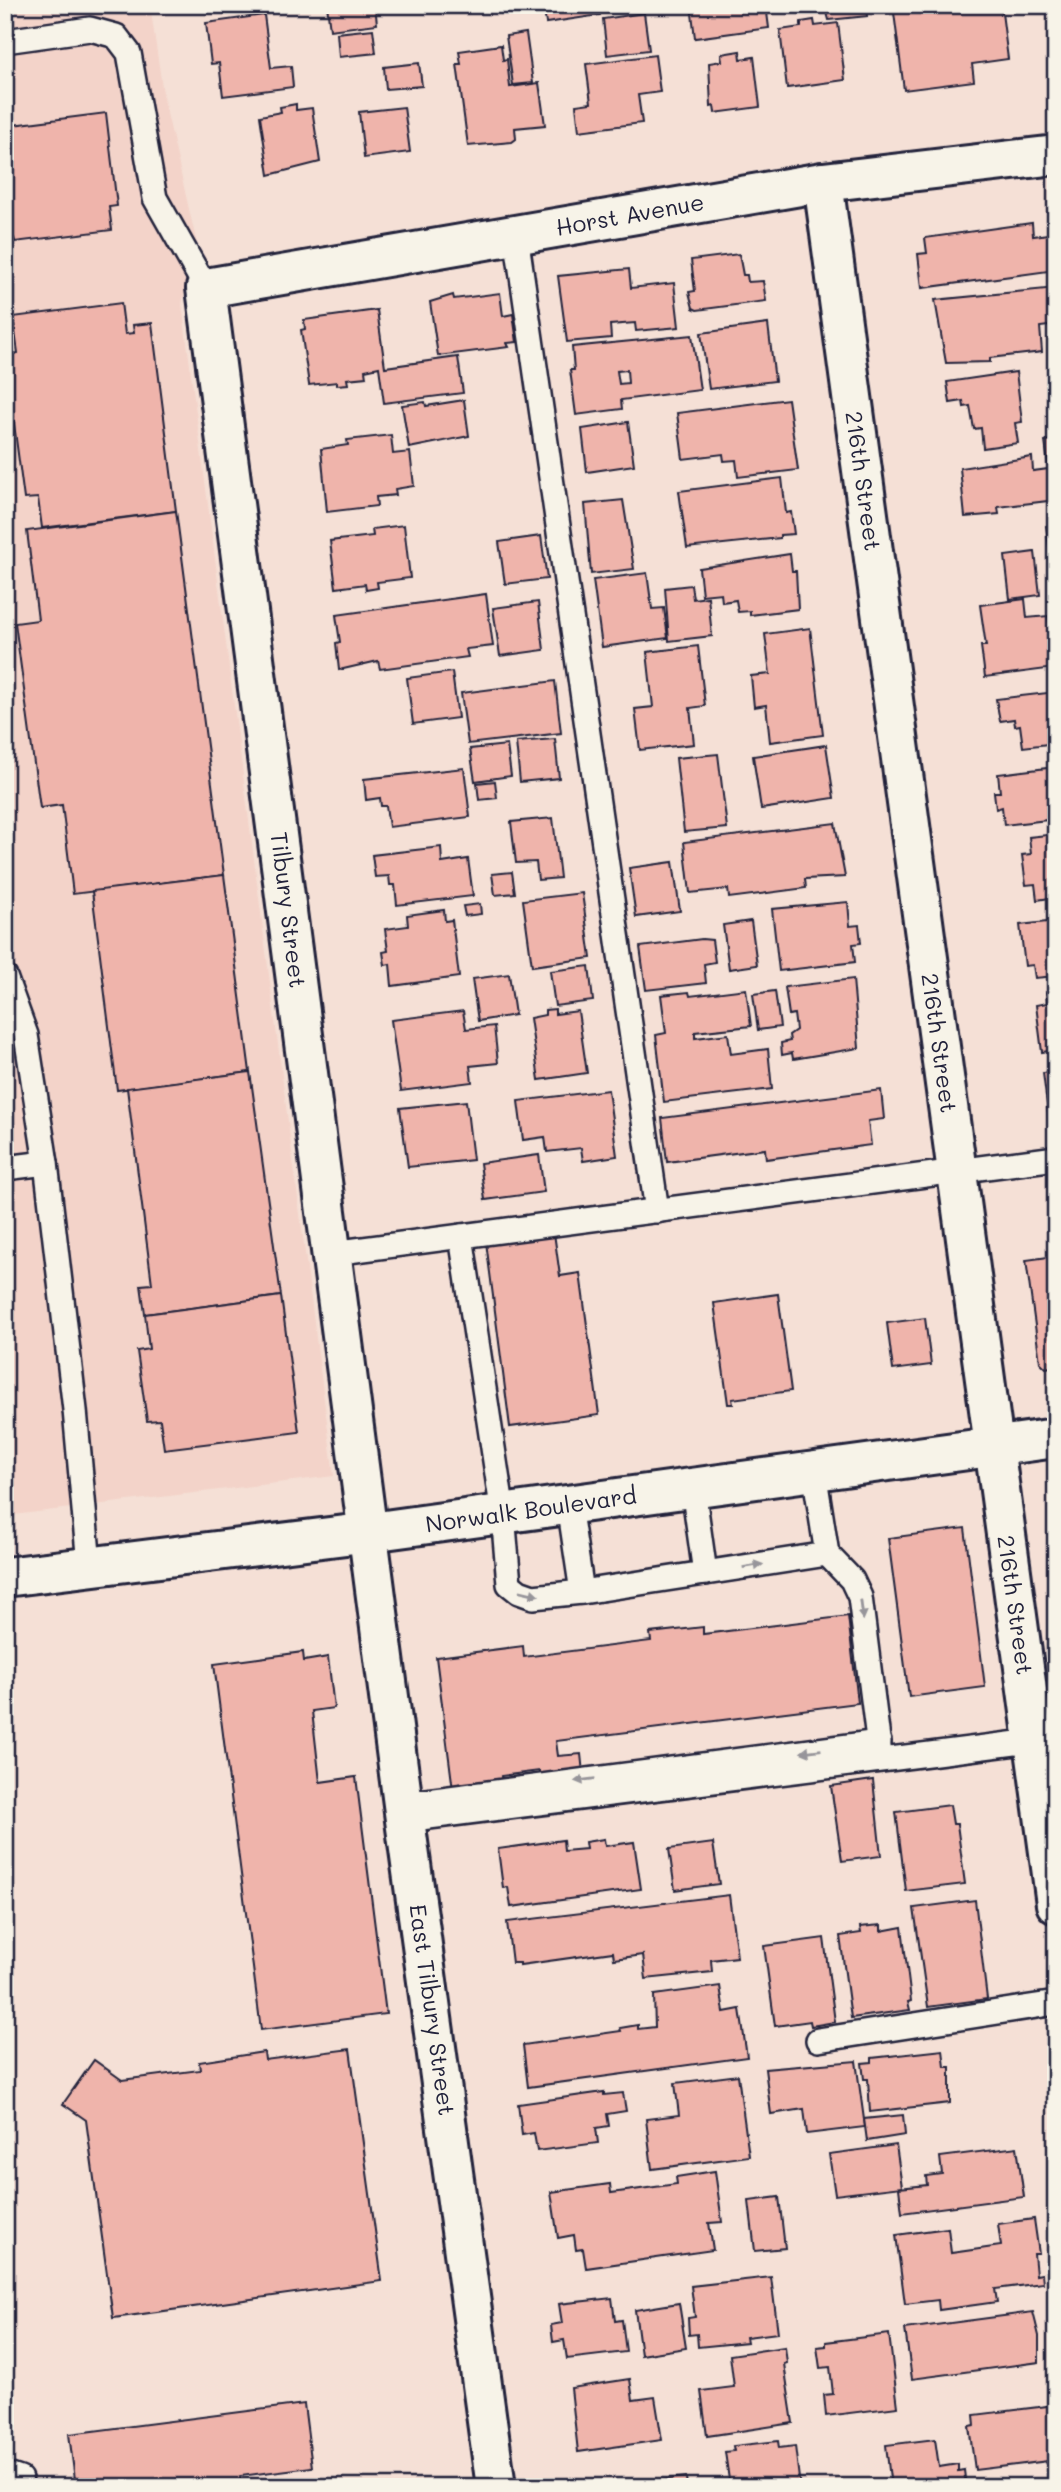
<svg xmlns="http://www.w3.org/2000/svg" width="1061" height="2492" font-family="Mali,sans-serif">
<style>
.built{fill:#f3d3c9}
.building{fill:#efb4ab;stroke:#22223b;stroke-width:2;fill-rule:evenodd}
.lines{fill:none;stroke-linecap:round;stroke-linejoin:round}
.lane-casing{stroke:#22223b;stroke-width:28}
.street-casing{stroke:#22223b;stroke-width:44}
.secondary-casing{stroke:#22223b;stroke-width:44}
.lane{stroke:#f7f3e8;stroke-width:23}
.street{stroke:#f7f3e8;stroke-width:38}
.secondary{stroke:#f7f3e8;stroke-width:38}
.oneway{fill:#97959a}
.labels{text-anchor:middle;stroke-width:5;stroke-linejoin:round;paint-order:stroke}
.street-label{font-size:23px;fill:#22223b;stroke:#f7f3e8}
</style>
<rect width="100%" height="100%" fill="#f5e0d6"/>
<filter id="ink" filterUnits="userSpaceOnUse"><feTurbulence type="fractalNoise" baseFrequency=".0143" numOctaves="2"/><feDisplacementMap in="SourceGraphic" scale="14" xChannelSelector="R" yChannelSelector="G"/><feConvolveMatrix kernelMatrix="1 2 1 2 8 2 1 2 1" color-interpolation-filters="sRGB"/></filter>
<g filter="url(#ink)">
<path class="built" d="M5,5H150L164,100L200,257L187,282L182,304L334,1476L5,1516Z"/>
<g class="building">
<path d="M327,5H375L377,24L330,30Z"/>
<path d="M543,5H599L600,15L546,23Z"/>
<path d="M691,5H766L769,28L695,38Z"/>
<path d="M825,5H866L867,16L829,20Z"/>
<path d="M893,5H1001L1008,59L972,64L974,81L904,90Z"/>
<path d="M644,13L649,50L607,55L603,19Z"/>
<path d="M264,15L271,68L291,66L293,87L223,96L219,63L211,64L206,23Z"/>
<path d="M814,20L815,26L838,23L845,80L787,88L780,30L801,27V22Z"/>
<path d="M373,29L376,53L339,57L337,33Z"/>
<path d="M526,33L533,83L513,85L506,36Z"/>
<path d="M501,45L503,60L507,59L510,87L539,83L545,125L515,128L516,139L512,142L468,146L457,64H461L459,51Z"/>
<path d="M740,51L741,59L754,57L760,107L715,113L714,106L711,107L709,63L722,61L721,54Z"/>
<path d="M655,55L660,92L638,95L642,123L579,131L576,105L591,103L586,64Z"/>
<path d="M419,63L422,86L386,89L384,67Z"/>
<path d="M296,104V110L312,108L320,162L269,175L260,116L281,112L280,107Z"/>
<path d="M404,107L410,152L364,158L359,112Z"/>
<path d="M106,113L117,206L109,207L112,230L15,242L14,238L5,239V126Z"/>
<path d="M1032,223L1033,236L1056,233V270L922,288L918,254L927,253L925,238Z"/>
<path d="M739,254L743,275H747L748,282L763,281L766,301L697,310L693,308L689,292L695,291L691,260Z"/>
<path d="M629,269L631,288L674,283L679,327L636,331L635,323L610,325L611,338L567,342L558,276Z"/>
<path d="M1056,288V325L1040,327L1042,352L990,358V362L946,363L935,300Z"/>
<path d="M500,293L503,316L513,314L517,342L507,343L509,347L438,356L430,302L453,295L454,299Z"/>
<path d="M121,303L125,334L134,333L133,325L152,323L176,511L42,528L38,498L24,499L5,356L18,353L13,317Z"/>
<path d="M377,310L385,367L458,357L463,393L384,403L379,367L365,370L366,377L347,379L348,384L337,385V382L309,385L301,330L305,329L304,320Z"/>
<path d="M768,324L775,381L709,389L701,333Z"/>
<path d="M692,335L700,390L621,400L622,409L576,415L570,370H574L572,347ZM627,370L628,383L619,384L617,371Z"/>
<path d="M1056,359V406L1050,360Z"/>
<path d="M1016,372L1022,422L1015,423L1018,443L983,448L981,428L974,429L970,406L964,407L963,401L950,403L947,382Z"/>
<path d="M788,399L798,470L738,477L736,460L724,461L723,454L683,459L677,413Z"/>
<path d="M464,400L469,436L409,448L402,405L425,402L426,406Z"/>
<path d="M628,422L634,465L587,472L582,429Z"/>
<path d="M391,435L393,454L410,452L414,486L395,489L396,495L376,497L377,506L327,512L321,449L348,445L347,440Z"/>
<path d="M1056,439V463L1048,464L1045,441Z"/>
<path d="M1032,457L1033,471L1056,468V500L998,507L999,514L965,517L960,468Z"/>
<path d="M782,478L786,513L791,512L794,534L780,535V538L687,548L679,491Z"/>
<path d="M623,500L634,569L591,574L585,504Z"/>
<path d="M176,511L224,875L73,894L62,805L40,808L15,623L38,620L27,531Z"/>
<path d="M1056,524V589H1055L1046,526Z"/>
<path d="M404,525L410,578L377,582L378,588L366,590L365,584L336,588L330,541L373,536L372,529Z"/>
<path d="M541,536L547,579L505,584L499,542Z"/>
<path d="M1035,552L1040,595L1010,599L1005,556Z"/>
<path d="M790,554L792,571H796L798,609L750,615V611L738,612L736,600L722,602L721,593L702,595L699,568Z"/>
<path d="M647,573L652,609L664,608L668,638L602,647L593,580Z"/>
<path d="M691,585L693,599L708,597L712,636L669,641L665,588Z"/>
<path d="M486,594L493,646L466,649L468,657L380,669L378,661L339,670L336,643L340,642L336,615Z"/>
<path d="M1025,599L1027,618L1048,616L1055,668L985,677L981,646H986L980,605Z"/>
<path d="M538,602L544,650L500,656L493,608Z"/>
<path d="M810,628L823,735L770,742L766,705L754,707L751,676L770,674L765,634Z"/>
<path d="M698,646L705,706L690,708L694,744L640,750L635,709L653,707L647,652Z"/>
<path d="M452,672L458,718L413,724L407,678Z"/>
<path d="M555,681L561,733L468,744L461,693Z"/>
<path d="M1056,692V743L1023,747L1020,725L1015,726L1014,719L1000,721L996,699Z"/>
<path d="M555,739L559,778L520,782L516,742Z"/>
<path d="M507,745L511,776L475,781L470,749Z"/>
<path d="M826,745L834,798L761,809L753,756Z"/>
<path d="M718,754L727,828L684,832L676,758Z"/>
<path d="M1056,767V819L1004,825L1002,807L996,809L994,792H1000L998,774Z"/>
<path d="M464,768L470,817L389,827L386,806H381L380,798L366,800L364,779Z"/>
<path d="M495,781L497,798L479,800L477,783Z"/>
<path d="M553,818L560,878L538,880L536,862L516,863L511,822Z"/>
<path d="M835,823L845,877L805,879L806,888L729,898L728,889L690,893L684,842Z"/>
<path d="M1056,834V897L1037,900L1035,884L1026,885L1022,855L1031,854L1029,837Z"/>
<path d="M441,847L442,863L468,859L473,896L397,905L395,885H390L389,876L375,877L372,855Z"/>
<path d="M673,862L680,911L636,917L629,868Z"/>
<path d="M512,872L515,893L495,895L492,874Z"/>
<path d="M224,875L250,1072L117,1090L92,891Z"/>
<path d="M582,893L591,958L532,966L523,900Z"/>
<path d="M848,902L850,926L859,925L861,943L853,944L855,962L779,971L772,909Z"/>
<path d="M480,904L481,914L465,916L463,906Z"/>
<path d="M444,910L445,921L452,920L459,977L392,986L390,964L385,965L383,952L388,951L385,929L408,926L407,915Z"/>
<path d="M751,921L757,965L729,969L723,925Z"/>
<path d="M1056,921V976L1035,978L1033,965L1025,966L1020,925Z"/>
<path d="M702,939L712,940L715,962L704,964L706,983L646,990L640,947Z"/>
<path d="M589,966L593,1001L555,1006L550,971Z"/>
<path d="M509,974L515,1015L478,1021L472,979Z"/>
<path d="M853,979L859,1048L793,1059L792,1053L782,1055L781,1043L790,1041L789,1035L796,1030L794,1014L789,1015L785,987Z"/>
<path d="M746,989L751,1026L695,1032V1038L728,1034L731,1054L768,1049L772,1089L664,1102L656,1035L666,1033L661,995L689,992L690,996Z"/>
<path d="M1056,990V1050L1042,1052L1036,1005L1047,1003L1046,992Z"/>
<path d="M775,991L780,1027L758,1030L753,994Z"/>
<path d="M555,1009V1014L578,1011L587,1073L539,1080L530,1018L545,1015V1010Z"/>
<path d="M463,1011L466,1029L494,1026L498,1063L470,1066L472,1082L401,1091L391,1020Z"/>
<path d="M1056,1071V1127L1050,1128L1043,1073Z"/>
<path d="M250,1072L281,1296L145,1314L141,1285L152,1284L127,1088Z"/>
<path d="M608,1090L617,1156L583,1161L581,1148L547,1152L545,1137L523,1140L518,1101Z"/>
<path d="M881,1090L884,1119L868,1121L871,1145L766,1159L765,1149L667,1162L662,1118Z"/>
<path d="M466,1101L473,1160L408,1167L400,1108Z"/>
<path d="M539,1155L544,1192L485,1200L480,1163Z"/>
<path d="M554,1233L560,1276L580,1273L599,1415L510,1427L486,1242Z"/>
<path d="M1056,1256V1366L1046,1368L1040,1362L1026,1260Z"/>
<path d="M778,1294L791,1391L732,1399L733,1404H728L714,1303Z"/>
<path d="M281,1296L299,1432L164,1449L160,1420L147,1421L137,1351L149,1349L145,1314Z"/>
<path d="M925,1318L931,1365L893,1370L887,1323Z"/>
<path d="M965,1528L985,1687L909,1697L888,1538Z"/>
<path d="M848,1616L858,1703L556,1741L558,1756L581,1754L583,1773L540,1778L539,1771L501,1776L502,1783L453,1790L436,1657L523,1646L524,1657L651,1641L650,1633L703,1627V1634Z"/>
<path d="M303,1652L304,1661L328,1657L334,1708L312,1711L320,1782L356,1777L386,2014L261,2030L214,1664Z"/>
<path d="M873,1780L881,1856L842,1861L831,1786Z"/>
<path d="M950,1805L953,1824H957L965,1884L906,1891L896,1812Z"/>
<path d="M604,1839L605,1846L634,1842L641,1889L511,1907L508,1887L503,1888L498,1849L563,1840L564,1851L586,1849L585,1842Z"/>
<path d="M713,1843L719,1884L675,1890L669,1849Z"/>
<path d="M729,1895L737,1957L711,1960L712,1972L646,1979L643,1955L614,1959L613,1952L520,1965V1963H512L507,1922Z"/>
<path d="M975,1900L987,1999L928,2007L914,1908Z"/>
<path d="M881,1925V1931L902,1927L911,2001L908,2002L910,2010L851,2018L840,1936L861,1933L860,1927Z"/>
<path d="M824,1938L835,2022L811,2026L810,2021L775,2026L764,1946Z"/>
<path d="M720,1986L724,2012L740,2009L747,2057L528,2087L523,2045L621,2031L620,2028L638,2025V2029L655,2027L654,1995Z"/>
<path d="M350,2049L382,2281L113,2318L86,2120L63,2104L94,2060L122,2080L200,2070L199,2062L264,2052L265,2060Z"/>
<path d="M943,2050L945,2067H950V2103L870,2112L868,2079H864L862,2063L872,2062V2058Z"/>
<path d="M856,2061L865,2127L807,2134L804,2109L771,2114L765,2069Z"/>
<path d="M738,2075L749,2156L652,2169L646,2119L679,2115L675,2083Z"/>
<path d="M604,2092V2095L623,2093L626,2111L607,2114L609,2126L596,2128L598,2143L537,2151L534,2133L522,2135L518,2104Z"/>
<path d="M903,2115L905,2135L867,2141L864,2119Z"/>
<path d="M896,2145L902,2187L835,2195L829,2154Z"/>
<path d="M1017,2147L1024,2197L902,2213L899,2188L927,2185L926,2176L942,2174L940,2157Z"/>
<path d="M715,2171L722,2222L709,2223L713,2250L586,2268L583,2249L576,2250L574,2235L558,2238L551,2192L610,2184L611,2193L677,2184L676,2177Z"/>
<path d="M779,2197L785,2248L755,2251L749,2201Z"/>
<path d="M1034,2219L1039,2254H1034L1036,2275L1042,2274L1043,2283L995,2289L997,2302L939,2310L938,2300L905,2304L896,2235L948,2228L951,2253L1001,2246L998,2224Z"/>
<path d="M771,2277L778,2333L746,2337L747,2342L698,2347L697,2334L689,2335L688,2318L695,2317L691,2286Z"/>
<path d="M612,2298L615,2321L622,2320L626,2352L567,2359L564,2340L553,2342L551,2325L562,2323L559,2304Z"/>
<path d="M679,2303L686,2348L641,2355L635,2310Z"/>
<path d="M1033,2312L1039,2336V2362L912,2379L905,2329Z"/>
<path d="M889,2334L898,2407L826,2416L824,2395L833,2394L830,2367L820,2368L817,2347L826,2346V2342Z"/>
<path d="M785,2347L787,2363L784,2364L793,2423L707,2436L701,2391L734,2387L730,2355Z"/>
<path d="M630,2379L633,2400L655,2397L662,2440L578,2452L571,2388Z"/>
<path d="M304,2404L312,2467L240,2476L241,2487H76L69,2434Z"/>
<path d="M1056,2405V2460L975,2470L969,2426L975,2425L974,2415Z"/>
<path d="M935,2439L939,2467L958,2464V2471L964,2470L966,2487H891L886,2445Z"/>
<path d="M778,2441L779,2448L795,2446L800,2487H730L725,2452L734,2451L733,2446Z"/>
<path d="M686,2477L687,2487H598Z"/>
</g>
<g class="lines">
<defs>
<g id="lane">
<path d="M5,41L90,29L116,36L129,53L155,198L206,288"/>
<path d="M516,235L657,1211"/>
<path d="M5,977L26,1035L46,1163L75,1410L89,1565"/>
<path d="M5,1168L46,1163"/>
<path d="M461,1236L503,1514L509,1584L519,1592L533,1597L582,1592L827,1554"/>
<path d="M333,1253L1056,1158"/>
<path d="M814,1471L827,1554L852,1580L860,1597L880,1755"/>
<path d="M693,1488L705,1573"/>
<path d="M569,1505L582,1592"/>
<path d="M403,1804L879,1742"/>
<path d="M405,1820L1056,1738"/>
<path d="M818,2040L1056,2003"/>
<path d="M5,2474L20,2479L22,2487"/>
</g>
<g id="street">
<path d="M823,182L1056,1904"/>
<path d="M496,2487L405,1820L206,288L823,182L1056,155"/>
</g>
<path id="secondary" d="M5,1577L370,1532L1056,1438"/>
</defs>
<use href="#lane" class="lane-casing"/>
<use href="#street" class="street-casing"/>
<use href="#secondary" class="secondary-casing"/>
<use href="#lane" class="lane"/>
<use href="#street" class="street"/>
<use href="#secondary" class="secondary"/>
</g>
<defs><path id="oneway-solid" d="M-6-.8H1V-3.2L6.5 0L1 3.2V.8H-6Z" transform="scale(1.75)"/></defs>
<g class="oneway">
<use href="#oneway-solid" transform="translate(753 1566) rotate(-9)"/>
<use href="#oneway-solid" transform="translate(529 1593) rotate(13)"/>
<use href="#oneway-solid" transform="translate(862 1610) rotate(83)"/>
<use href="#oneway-solid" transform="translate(811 1751) rotate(173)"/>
<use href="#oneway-solid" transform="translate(585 1780) rotate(173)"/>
</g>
</g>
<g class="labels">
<g class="street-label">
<text transform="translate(630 215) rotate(-10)" y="8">Horst Avenue</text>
<text transform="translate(863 481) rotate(82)" y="8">216th Street</text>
<text transform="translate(288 910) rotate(83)" y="8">Tilbury Street</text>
<text transform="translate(939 1043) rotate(82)" y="8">216th Street</text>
<text transform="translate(531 1510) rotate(-8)" y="8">Norwalk Boulevard</text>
<text transform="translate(1015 1605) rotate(82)" y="8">216th Street</text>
<text transform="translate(432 2010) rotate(82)" y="8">East Tilbury Street</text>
</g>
</g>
<rect width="1061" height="2492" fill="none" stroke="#f7f3e8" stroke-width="28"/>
<rect x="14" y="14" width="1033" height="2464" fill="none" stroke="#22223b" stroke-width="2.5" filter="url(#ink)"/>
</svg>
